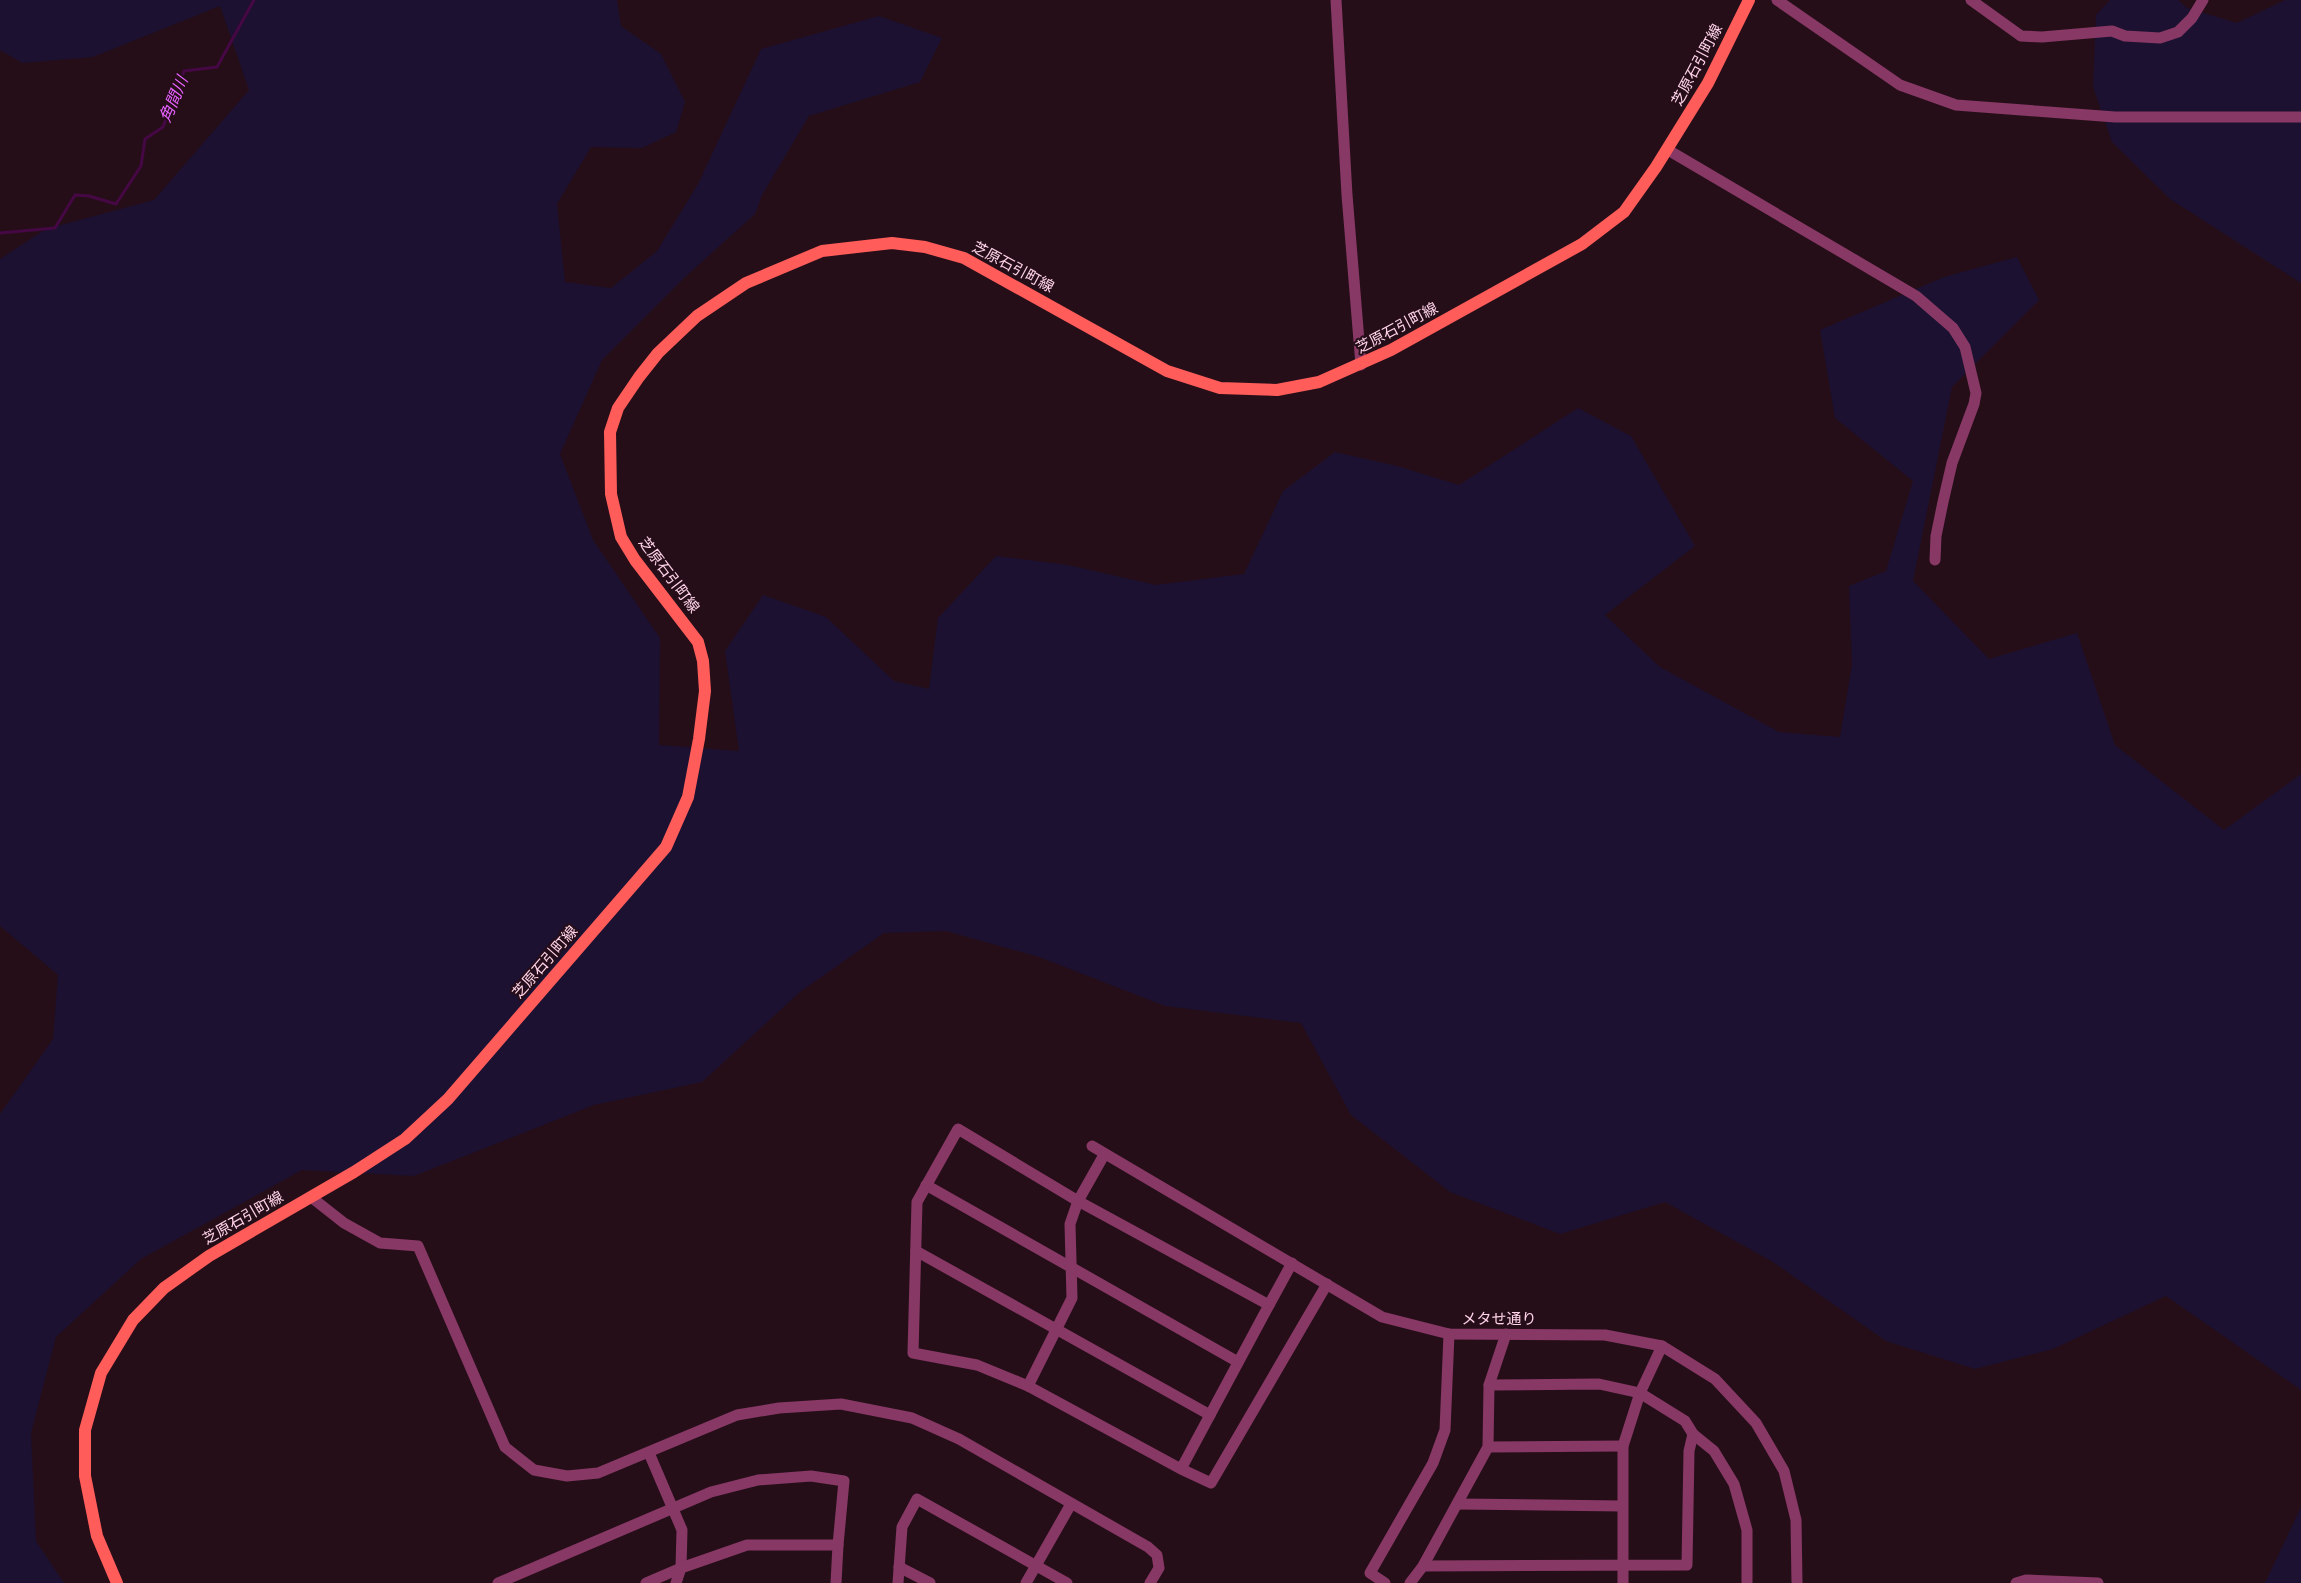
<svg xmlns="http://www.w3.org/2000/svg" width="2301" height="1583" font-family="Figtree,'Noto Sans JP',sans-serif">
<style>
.green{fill:#1c1130}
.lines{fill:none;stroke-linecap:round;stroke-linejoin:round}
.stream{stroke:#450844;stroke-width:3}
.minor{stroke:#873865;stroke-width:11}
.major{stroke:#ff5c5a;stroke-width:12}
.labels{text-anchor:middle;stroke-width:4;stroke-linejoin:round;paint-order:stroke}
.street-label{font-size:15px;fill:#ffd3e9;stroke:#260e19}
.water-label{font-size:16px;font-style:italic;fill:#e761ff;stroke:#260e19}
</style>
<rect width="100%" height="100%" fill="#260e19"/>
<g class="green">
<path d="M0,0H617L621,26L661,54L685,102L676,132L642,148L591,147L557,204L565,282L611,288L657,251L698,184L761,49L879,16L942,38L920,82L809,116L762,195L755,214L684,278L602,360L560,454L593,540L660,638L659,745L739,751L725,651L763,595L826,617L894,681L929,689L938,618L996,556L1068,565L1156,585L1244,574L1283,491L1335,452L1397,466L1459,485L1578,408L1631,436L1695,546L1605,615L1660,667L1779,732L1840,737L1852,664L1849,586L1886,571L1913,481L1835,418L1820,330L1944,277L2017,257L2039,300L1952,387L1913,581L1989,659L2077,633L2115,745L2224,830L2301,774V1390L2166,1296L2053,1349L1975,1369L1886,1341L1773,1262L1665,1202L1560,1234L1450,1192L1351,1115L1301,1023L1165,1006L1039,957L946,931L884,933L800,992L702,1082L594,1105L414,1176L302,1170L141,1259L56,1337L31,1433L36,1541L64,1583H0V1114L53,1039L58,975L0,926V259L46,229L154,200L249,90L220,6L93,57L22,63L0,50Z"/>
<path d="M2110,0H2178L2187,8L2237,23L2285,0H2301V283L2170,199L2112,142L2093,87L2096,15Z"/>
<path d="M2301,1507V1583H2265Z"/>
</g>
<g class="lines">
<path class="stream" d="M0,233L55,228L75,195L89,196L116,204L141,166L145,139L163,127L184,71L217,67L254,0"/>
<g class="minor">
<path d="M1336,0L1347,195L1361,365"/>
<path d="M1777,0L1900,85L1956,105L2115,117H2301"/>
<path d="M1971,0L2021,36L2042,37L2112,31L2125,36L2160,38L2178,32L2192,18L2203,0"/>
<path d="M1668,150L1916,296L1953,328L1965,347L1976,393L1974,404L1952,463L1943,502L1936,536L1935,560"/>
<path d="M1092,1146L1382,1317L1449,1334L1605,1335L1662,1346L1715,1379L1756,1423L1784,1471L1796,1520L1797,1583"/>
<path d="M926,1185L1238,1362"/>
<path d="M311,1197L344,1223L380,1243L418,1246L505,1447L534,1470L567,1476L598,1473L737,1415L779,1408L841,1404L912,1418L959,1439L1148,1547L1157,1555L1159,1568L1150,1583"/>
<path d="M916,1251L1210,1415"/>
<path d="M1269,1305L1292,1263"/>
<path d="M1489,1385L1599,1384L1640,1393L1685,1421L1693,1434L1714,1451L1734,1484L1747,1530V1583"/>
<path d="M1028,1386L1072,1298L1070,1224L1078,1201L1104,1155"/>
<path d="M1488,1447L1623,1446"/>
<path d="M1181,1469L1269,1305L1078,1201L958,1129L917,1202L913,1353L977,1365L1028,1386L1181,1469L1211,1483L1327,1284"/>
<path d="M1457,1504L1622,1506"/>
<path d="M1423,1566L1687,1565L1689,1451L1693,1434"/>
<path d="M899,1567L930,1583"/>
<path d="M498,1583L711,1492L758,1480L811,1476L844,1481L838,1545"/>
<path d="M646,1583L681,1568L682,1530L649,1453"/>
<path d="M676,1583L681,1568L747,1545H838L836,1583"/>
<path d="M898,1583L902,1527L917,1499L1067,1583"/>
<path d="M1026,1583L1071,1504"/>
<path d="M1385,1583L1370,1573L1433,1463L1445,1430L1449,1334"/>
<path d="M1410,1583L1423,1566L1488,1447L1489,1385L1506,1334"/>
<path d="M1623,1583V1446L1640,1393L1662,1346"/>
<path d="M2016,1583L2026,1580L2098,1583"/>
</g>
<path class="major" d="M117,1583L97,1536L85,1476V1430L101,1373L133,1320L164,1288L209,1256L354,1172L405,1139L448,1099L666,847L688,797L699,739L705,691L703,661L698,642L635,560L621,537L611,494L610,432L618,408L639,377L658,353L697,316L746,283L822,251L892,243L925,247L964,258L1167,371L1220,388L1277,390L1319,382L1391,350L1582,244L1624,212L1656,167L1708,83L1749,0"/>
</g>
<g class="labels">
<g class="street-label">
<text transform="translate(1697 65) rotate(-62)" y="5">芝原石引町線</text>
<text transform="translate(1013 267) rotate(28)" y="5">芝原石引町線</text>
<text transform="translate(1397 328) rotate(-28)" y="5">芝原石引町線</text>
<text transform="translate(669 575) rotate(53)" y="5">芝原石引町線</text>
<text transform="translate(545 962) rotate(-49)" y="5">芝原石引町線</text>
<text transform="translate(243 1218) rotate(-30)" y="5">芝原石引町線</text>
<text x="1499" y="1324">メタせ通り</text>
</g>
<g class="water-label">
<text transform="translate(173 99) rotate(-67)" y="6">角間川</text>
</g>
</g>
</svg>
